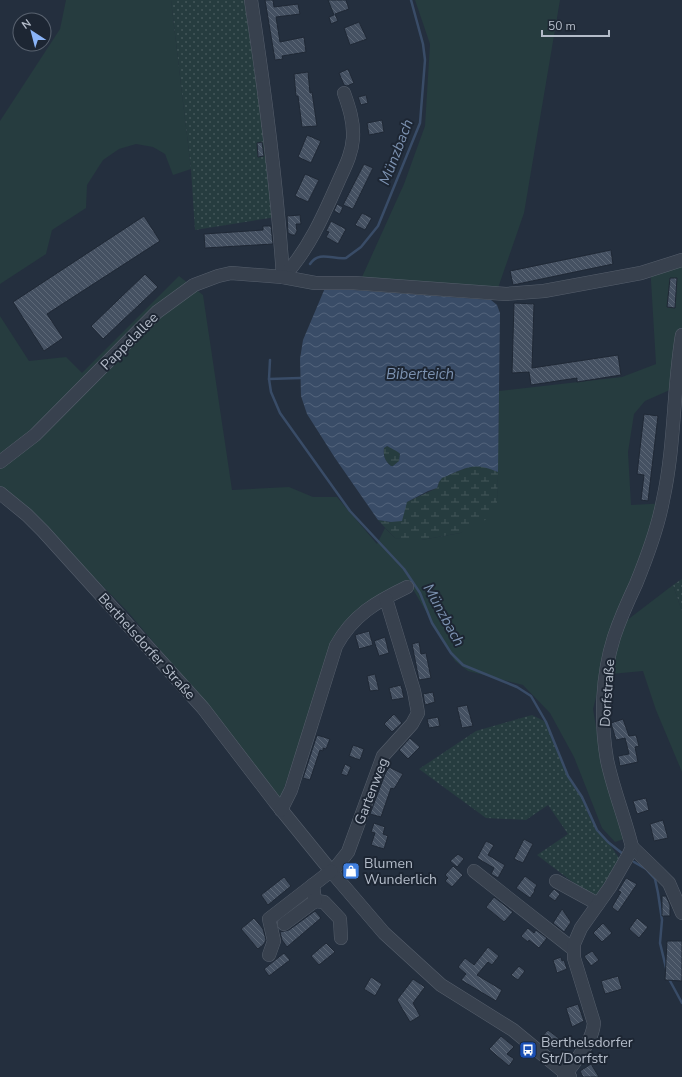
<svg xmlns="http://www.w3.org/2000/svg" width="682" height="1077" font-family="'Nunito Sans',sans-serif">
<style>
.grass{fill:#263c3f}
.wetland{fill:url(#wetland-marsh)}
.garden{fill:url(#garden-dots)}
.water{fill:url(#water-waves);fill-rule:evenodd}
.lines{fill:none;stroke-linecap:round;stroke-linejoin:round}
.stream{stroke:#394c67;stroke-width:2.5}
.building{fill:url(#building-back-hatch);stroke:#1f2835}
.minor-casing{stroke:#565f6c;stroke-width:14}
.minor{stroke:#38414e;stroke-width:13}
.labels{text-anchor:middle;stroke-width:4;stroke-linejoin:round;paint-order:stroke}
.street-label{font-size:14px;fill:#b4bcc9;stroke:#1d2633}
.poi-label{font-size:14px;fill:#b4bcc9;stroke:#1d2633;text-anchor:start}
.water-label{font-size:15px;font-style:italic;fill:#7c92b1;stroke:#1d2633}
</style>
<defs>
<pattern id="wetland-marsh" width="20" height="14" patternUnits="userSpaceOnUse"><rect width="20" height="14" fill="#263c3f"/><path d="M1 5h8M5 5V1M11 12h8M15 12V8" fill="none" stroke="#435659"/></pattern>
<pattern id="garden-dots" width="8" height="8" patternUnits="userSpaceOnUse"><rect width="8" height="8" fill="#263c3f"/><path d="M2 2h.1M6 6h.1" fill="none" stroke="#435659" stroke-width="1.8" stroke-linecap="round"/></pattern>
<pattern id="water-waves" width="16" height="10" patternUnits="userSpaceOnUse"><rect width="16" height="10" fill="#394c67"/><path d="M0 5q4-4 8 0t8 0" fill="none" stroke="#53647b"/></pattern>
<pattern id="building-back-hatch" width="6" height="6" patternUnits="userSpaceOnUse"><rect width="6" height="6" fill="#455162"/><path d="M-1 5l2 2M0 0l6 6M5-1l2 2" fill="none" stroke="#5d6877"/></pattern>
</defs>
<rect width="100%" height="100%" fill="#242f3e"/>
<g class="grass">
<path d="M66,0H171L191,169L173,175L165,154L153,147L136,144L119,149L103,160L87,185L86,208L52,230L46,254L0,284V121L60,29Z"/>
<path d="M415,0H560L524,213L498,288L362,277L404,184L425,126L430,44Z"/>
<path d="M682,254V373L672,389L645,401L634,414L628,452L631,505L668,503L626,621L673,585L682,611V772L656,710L643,671L611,674L600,682L593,709L599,745L624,839L615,842L602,828L574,757L550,713L523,685L468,671L455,661L414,591L406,580L383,592L352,616L333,644L280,800L198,695L128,612L21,503L0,488V316L29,361L66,357L82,373L179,276L203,295L232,490L289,487L313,497H337L377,544L385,528L395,538L421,540L460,533L497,503L499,391L622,377L656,364L650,264Z"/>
</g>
<g class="wetland">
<path d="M387,446L397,450L400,454L399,461L393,466H391C385,461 383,456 384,448Z"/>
<path d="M471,466H484L498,472L497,503L489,518L460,533L421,540H408L395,538L378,520L391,522L407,502L437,488L439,482L441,478Z"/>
</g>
<g class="garden">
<path d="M171,0H248L276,217L195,230L191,169Z"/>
<path d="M682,579V611L673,585Z"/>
<path d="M532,715L546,722L568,776L582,797L589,816L597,830L608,842L619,858L618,862L595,899L537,855L568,834L548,805L526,820L486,818L419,769L476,731Z"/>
</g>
<path class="water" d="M325,288L491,300L497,305L500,313L498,472C472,461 466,468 442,478L439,482L437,488L428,491L407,502L402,521L391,522L378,520L335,458L307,414L301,396L300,359L303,340ZM387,446C389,447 399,452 400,454L399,461L393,466H391C385,461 383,456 384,448Z"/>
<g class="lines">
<g class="stream">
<path d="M310,264C319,250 333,260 346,258L361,247L378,226L420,123L425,60L423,44L411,0"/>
<path d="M270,360L269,379L271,392L280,413L350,511L404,569L420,593L432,623L451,653L463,665L517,687L531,696L546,722L568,776L582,797L597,830L608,842L623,854"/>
<path d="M269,379L300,378"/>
<path d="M634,862L646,869L655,879L658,893L662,920L660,943L667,972"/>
<path d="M669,979L682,1003"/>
</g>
</g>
<g class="building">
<path d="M265,0H273L274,7L298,4L300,14L276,17L280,42L304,37L306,52L282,56L283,59L275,60Z"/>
<path d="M328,0H346L349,9L335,14L338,21L331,24L329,17L334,15Z"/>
<path d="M359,22L367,39L350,45L344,28Z"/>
<path d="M348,69L354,83L347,86L344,85L339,73Z"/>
<path d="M308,72L310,93L312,92L317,126L302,127L298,96H296L294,74Z"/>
<path d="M366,95L368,103L361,105L358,97Z"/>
<path d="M382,120L384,132L369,135L367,123Z"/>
<path d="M307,135L321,141L311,163L298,157Z"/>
<path d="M262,142L264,156L258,157L257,143Z"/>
<path d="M364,164L373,168L353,209L343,205Z"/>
<path d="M305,174L319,180L308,202L295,196Z"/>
<path d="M337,204L343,207L340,214L334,211Z"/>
<path d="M362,213L372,218L365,230L355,225Z"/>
<path d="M300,215L301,224H296L297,231L295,235H292L288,233L287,216Z"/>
<path d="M144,216L160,241L47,314L63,338L44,351L13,302Z"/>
<path d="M331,221L346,229L338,244L326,237L329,232L326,231Z"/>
<path d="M263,226H271L273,244L205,248L204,234L263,230Z"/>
<path d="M611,250L613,264L513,285L510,271Z"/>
<path d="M145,274L158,287L103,339L91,326Z"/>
<path d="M670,278H677L675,308L667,307Z"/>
<path d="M514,303L534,304L532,368L618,355L621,375L577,382V378L531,385L529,372L512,373Z"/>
<path d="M644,414L658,416L648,501L641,500L644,475L637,474Z"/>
<path d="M369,631L373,645L359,649L355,635Z"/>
<path d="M385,637L389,653L379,656L374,641Z"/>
<path d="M419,642L421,654L426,653L431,678L419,680L412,644Z"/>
<path d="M375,674L379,690L370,691L367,676Z"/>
<path d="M401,685L404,698L392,700L389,688Z"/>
<path d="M433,692L435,702L425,705L423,694Z"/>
<path d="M467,705L473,726L462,728L457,707Z"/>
<path d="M394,714L402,723L392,732L384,724Z"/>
<path d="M438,717L440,726L429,728L427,719Z"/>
<path d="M623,719L629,736L636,735L639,746L635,747L638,762L620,766L618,756L629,754L625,738L616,740L611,723Z"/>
<path d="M317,735L330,739L326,749L323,748V751L320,750L310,780L303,778Z"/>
<path d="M410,738L420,747L408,759L399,750Z"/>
<path d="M353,745L364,749L360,760L349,756Z"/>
<path d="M345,764L351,767L347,776L341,774Z"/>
<path d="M389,767L403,774L394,789L391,788L381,817L370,814L385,774Z"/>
<path d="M646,798L649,810L637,814L633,801Z"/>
<path d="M663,820L668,838L654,841L650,824Z"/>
<path d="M374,823L385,827L383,834L388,836L384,849L371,845L375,833L371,832Z"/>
<path d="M524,839L533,844L523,863L514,859Z"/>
<path d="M486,841L494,845L488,855L505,865L498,878L491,874L494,868L477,858Z"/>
<path d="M458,854L464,859L457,867L450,861Z"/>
<path d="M453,866L463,875L452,887L445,881L448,878L445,875Z"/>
<path d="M525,876L537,885L534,890L535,891L530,898L516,888Z"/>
<path d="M284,877L291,886L268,905L261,895Z"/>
<path d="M626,878L637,884L618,912L612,907L621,892L618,891Z"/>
<path d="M554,889L560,894L555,901L548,896Z"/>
<path d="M662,896H666L670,905V916H662Z"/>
<path d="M494,897L513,912L504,922L486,907Z"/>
<path d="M562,909L571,922L564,932L553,923Z"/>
<path d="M315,911L321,918L287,947L282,940L280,932L289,930Z"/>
<path d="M254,918L263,929L266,940L264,944L258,949L241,929Z"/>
<path d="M637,918L648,927L639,938L629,929Z"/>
<path d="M603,923L612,933L602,942L593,933Z"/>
<path d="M528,928L534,933L536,930L547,938L539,948L529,940L528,942L521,936Z"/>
<path d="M667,941H682V981L665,980Z"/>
<path d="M326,943L335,952L319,965L311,956Z"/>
<path d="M488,947L499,956L492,965L488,962L477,975L502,990L496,1001L461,980L466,974L458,967L465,958L474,965Z"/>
<path d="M592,951L599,960L591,966L584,956Z"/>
<path d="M284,953L290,960L269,976L264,969Z"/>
<path d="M561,957L562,961L564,960L567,969L557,973L553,960Z"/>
<path d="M519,966L525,971L518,980L511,975Z"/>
<path d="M618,976L622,989L605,994L601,981Z"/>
<path d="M371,977L382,984L375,996L364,989Z"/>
<path d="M413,979L425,987L413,1003L420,1016L410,1022L397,1000Z"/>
<path d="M578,1004L584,1021L572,1027L566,1008Z"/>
<path d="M548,1030L561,1040L553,1050L540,1039Z"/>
<path d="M501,1036L514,1047L507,1054L514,1059L509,1066L489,1049Z"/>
<path d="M591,1064L599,1077H583L580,1071Z"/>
</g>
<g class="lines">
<defs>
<g id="minor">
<path d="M251,0C265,92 277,184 283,277"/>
<path d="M283,277C309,250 325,212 340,178C346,165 352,153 353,138C354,122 349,107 344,93"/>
<path d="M0,462L35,435L157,312L194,285L218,276L231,273L283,277L315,283H354L506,294L544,291L641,273L682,260"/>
<path d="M0,493L27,515L43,531L203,708L275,802L331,871L384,933L441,985L513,1030L570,1077"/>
<path d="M281,810L291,790L336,646C353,615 376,602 407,587"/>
<path d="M632,847L658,872L669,883L682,913"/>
<path d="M474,871L573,949"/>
<path d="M332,872L348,852L383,756L412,724L418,713L414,691L386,599"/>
<path d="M556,881L598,904"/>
<path d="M315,901L324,902L340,919L341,938"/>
<path d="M284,924L315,901L313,885"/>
<path d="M269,955L274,941L269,919L331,871"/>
<path d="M564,1077C575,1060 592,1044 594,1023L574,958V944L581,928L610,887L629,854L632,847C625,818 613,789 607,760C600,720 602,675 614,637C620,619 628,601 636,584C647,557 658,528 663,500C675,446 673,389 682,335"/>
</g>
</defs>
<use href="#minor" class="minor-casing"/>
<use href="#minor" class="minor"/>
</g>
<defs>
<symbol id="shop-square" viewBox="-11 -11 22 22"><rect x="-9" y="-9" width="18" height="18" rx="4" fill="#3f7fe0" stroke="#1d2633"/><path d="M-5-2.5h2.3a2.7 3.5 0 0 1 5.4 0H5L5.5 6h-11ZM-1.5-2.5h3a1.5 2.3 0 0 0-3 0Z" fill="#fff"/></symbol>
<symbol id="bus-square" viewBox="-11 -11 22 22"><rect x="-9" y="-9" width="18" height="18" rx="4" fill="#1a4fb4" stroke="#1d2633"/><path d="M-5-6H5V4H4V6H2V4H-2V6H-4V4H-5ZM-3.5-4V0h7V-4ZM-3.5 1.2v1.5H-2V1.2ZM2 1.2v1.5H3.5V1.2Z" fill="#fff"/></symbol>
</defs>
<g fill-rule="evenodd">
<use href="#shop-square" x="341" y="861" width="20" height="20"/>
<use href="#bus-square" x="518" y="1040" width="20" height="20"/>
</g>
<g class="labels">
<g class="street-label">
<text transform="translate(129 341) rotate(-45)" y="5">Pappelallee</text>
<text transform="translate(147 646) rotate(48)" y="5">Berthelsdorfer Straße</text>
<text transform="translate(607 693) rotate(-86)" y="5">Dorfstraße</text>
<text transform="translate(371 791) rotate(-69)" y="5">Gartenweg</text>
</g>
<g class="poi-label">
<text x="364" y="868">Blumen<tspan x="364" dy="16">Wunderlich</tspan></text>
<text x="541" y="1047">Berthelsdorfer<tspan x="541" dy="16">Str/Dorfstr</tspan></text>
</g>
<g class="water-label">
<text transform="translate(396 152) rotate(-69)" y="5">Münzbach</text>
<text x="420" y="379">Biberteich</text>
<text transform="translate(444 615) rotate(61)" y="5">Münzbach</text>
</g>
</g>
<g transform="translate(32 32) rotate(324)"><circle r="19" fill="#1d2633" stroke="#59626f"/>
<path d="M0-3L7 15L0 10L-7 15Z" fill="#8ab4f8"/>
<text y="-6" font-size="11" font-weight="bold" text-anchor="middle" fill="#b4bcc9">N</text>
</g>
<path d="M542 30v6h67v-6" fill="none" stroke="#b4bcc9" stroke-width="2"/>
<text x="548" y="30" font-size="12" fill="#b4bcc9" stroke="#1d2633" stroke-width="3" paint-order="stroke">50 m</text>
</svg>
